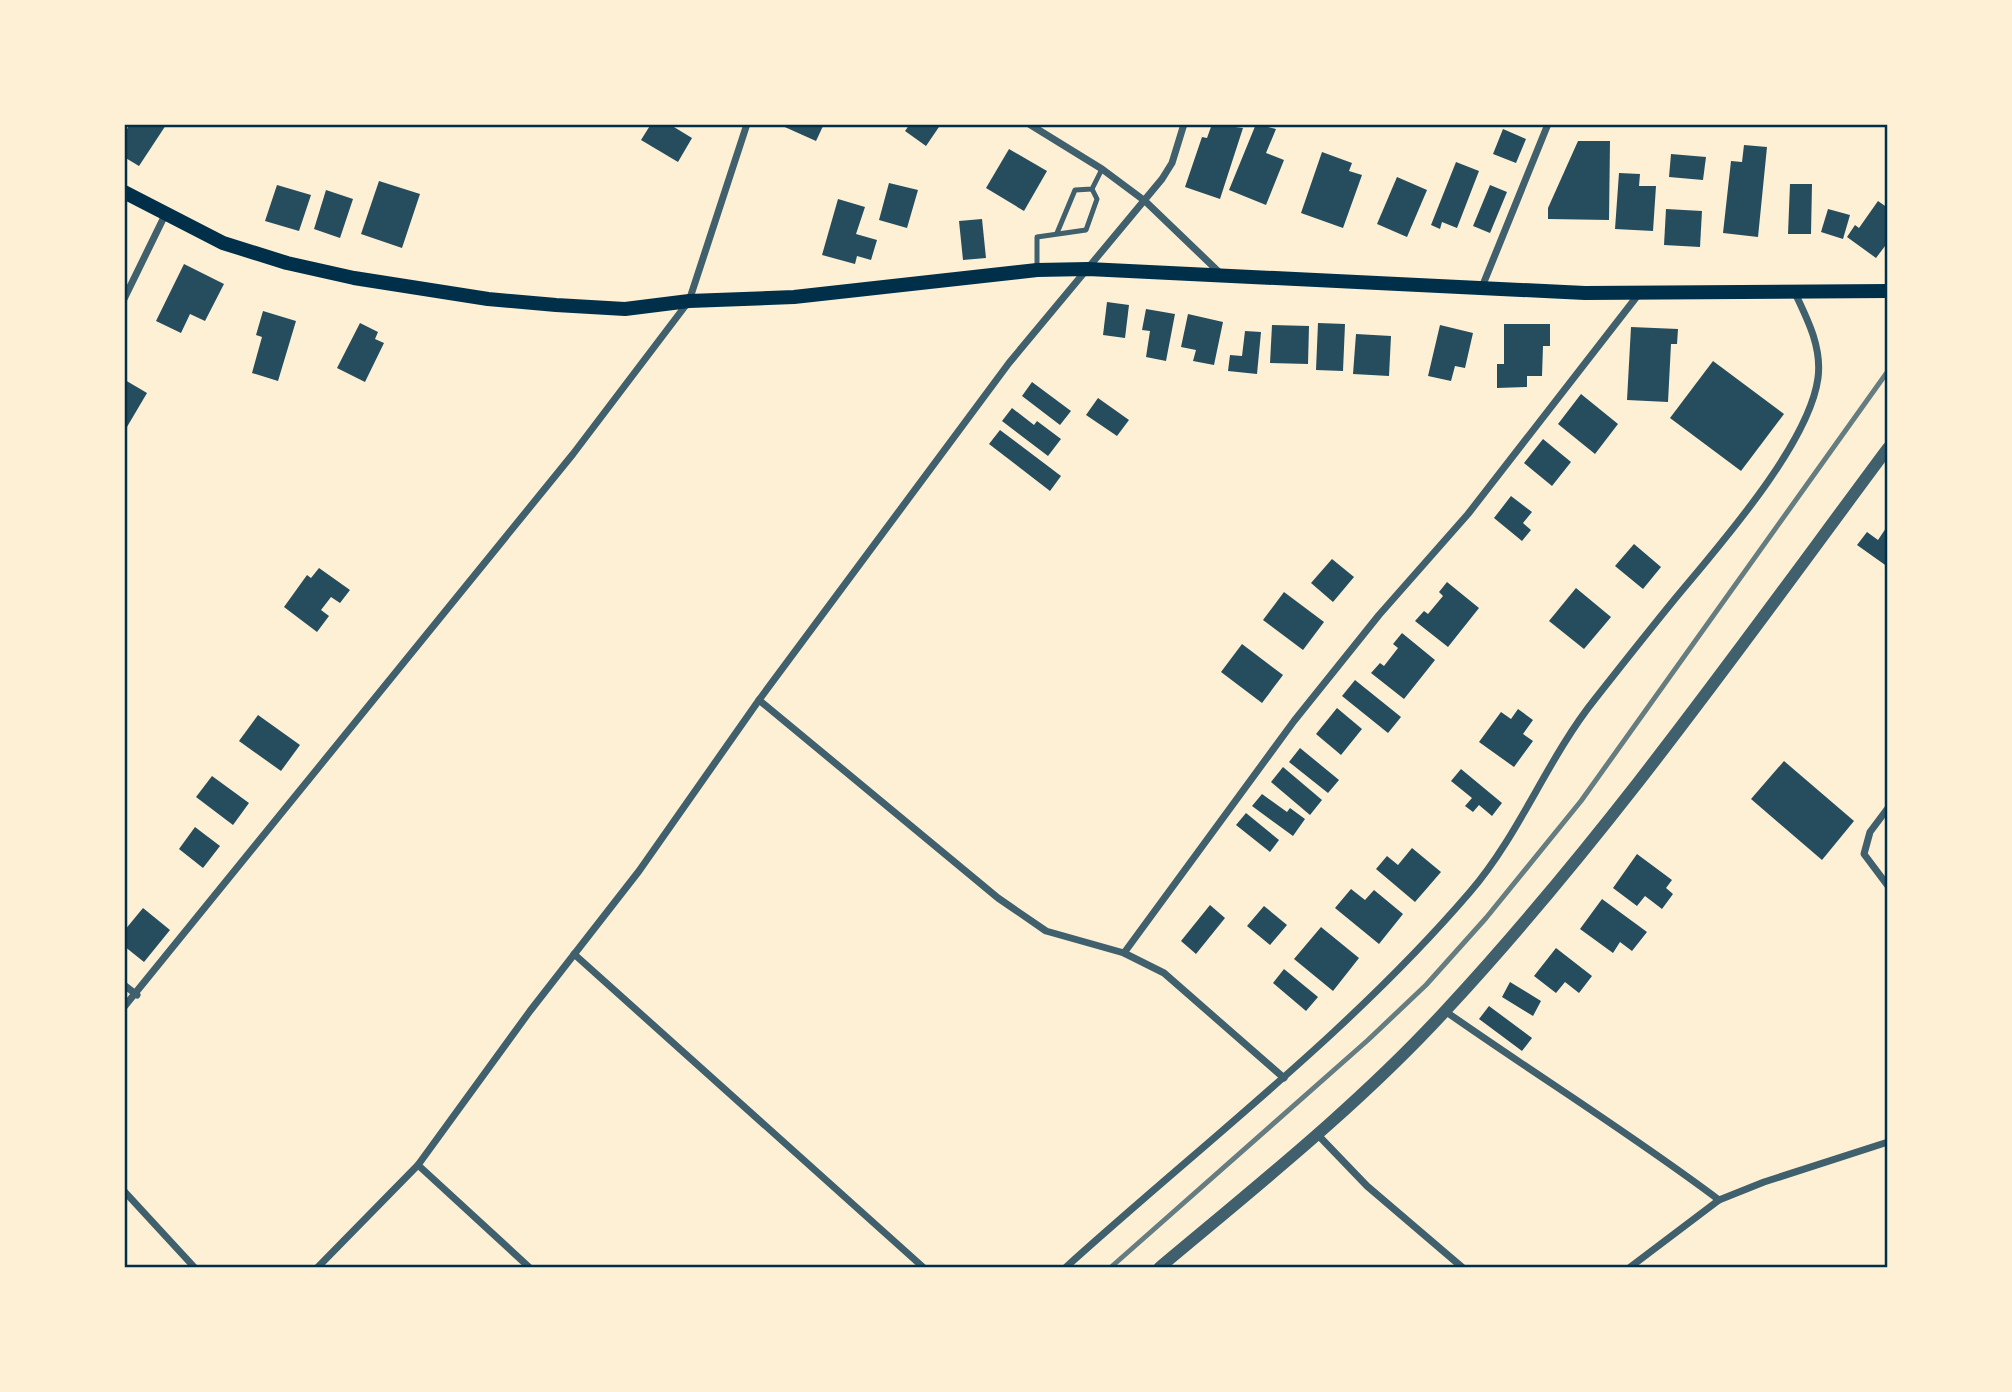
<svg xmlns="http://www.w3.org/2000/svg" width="2012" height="1392" font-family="'Work Sans',sans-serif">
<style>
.building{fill:#264d5e}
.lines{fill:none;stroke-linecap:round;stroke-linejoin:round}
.service{stroke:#3f606c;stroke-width:5}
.minor{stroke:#3f606c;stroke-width:7}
.tertiary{stroke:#3f606c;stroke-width:12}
.secondary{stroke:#003049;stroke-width:14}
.rail{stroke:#657d81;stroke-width:5}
.neatline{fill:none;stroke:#003049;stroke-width:2.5}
</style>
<rect width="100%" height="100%" fill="#fdf0d5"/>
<g class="building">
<path d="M130,124L166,125L139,166L124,157V134Z"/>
<path d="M651,124H669L692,138L678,162L641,140Z"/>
<path d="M778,124H824L816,141Z"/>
<path d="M910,124H941L926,146L905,131Z"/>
<path d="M1212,124L1243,128L1220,199L1185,187L1202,137L1207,138Z"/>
<path d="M1256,124L1276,129L1266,153L1284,160L1266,205L1229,190Z"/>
<path d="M1503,129L1526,139L1516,163L1493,154Z"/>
<path d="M1578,141H1610L1609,220L1548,219V208Z"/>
<path d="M1744,145L1767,147L1758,237L1723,233L1731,161L1742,162Z"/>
<path d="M1009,149L1047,171L1024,211L986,188Z"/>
<path d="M1322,152L1352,163L1349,171L1362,175L1343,228L1301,213Z"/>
<path d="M1671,154L1706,157L1703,180L1669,177Z"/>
<path d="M1456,162L1479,171L1457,228L1442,222L1440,229L1431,225Z"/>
<path d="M1619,173L1640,174L1639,186H1656L1653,231L1615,229Z"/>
<path d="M1397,177L1427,190L1407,237L1377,224Z"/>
<path d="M379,181L420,194L402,248L361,234Z"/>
<path d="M889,183L918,190L907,228L879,220Z"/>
<path d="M1790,184H1812L1811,234H1788Z"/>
<path d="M277,185L311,195L299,231L265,221Z"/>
<path d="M1490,185L1507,192L1490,233L1473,226Z"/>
<path d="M326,190L353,199L340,238L314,229Z"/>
<path d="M838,199L865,207L856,234L877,240L871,260L857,256L855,264L822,255Z"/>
<path d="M1878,201L1888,208V242L1876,258L1847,237L1855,225L1859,228Z"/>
<path d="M1666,209L1702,211L1700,247L1664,245Z"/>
<path d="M1828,209L1850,215L1843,239L1821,232Z"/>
<path d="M982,219L986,258L963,260L959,221Z"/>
<path d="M184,264L224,284L205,321L190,314L181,333L156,321Z"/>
<path d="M1107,302L1129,305L1125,338L1103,335Z"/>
<path d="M1146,309L1175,314L1166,361L1146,357L1150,331L1142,330Z"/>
<path d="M263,311L296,321L278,381L252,373L262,337L256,335Z"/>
<path d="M1188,314L1223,322L1214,365L1193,361L1196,350L1181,347Z"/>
<path d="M360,323L378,332L375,339L384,343L365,382L337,368Z"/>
<path d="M1318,323L1345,324L1343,371L1316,370Z"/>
<path d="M1504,324H1550V346H1543L1542,376H1527V387L1497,388V364H1504Z"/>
<path d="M1272,325L1309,326L1308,364L1270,363Z"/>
<path d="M1440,325L1473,333L1465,368L1455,366L1451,381L1428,376Z"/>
<path d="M1631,327L1678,329L1677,344H1671L1668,402L1627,400Z"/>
<path d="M1245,331L1261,332L1257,374L1228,371L1230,355L1242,356Z"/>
<path d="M1356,334L1391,336L1389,376L1353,374Z"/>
<path d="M1713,361L1784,414L1741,471L1670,418Z"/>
<path d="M125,380L147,393L124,432V382Z"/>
<path d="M1032,382L1071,411L1060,425L1022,396Z"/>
<path d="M1581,394L1618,424L1595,454L1558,424Z"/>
<path d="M1098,398L1129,420L1117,436L1086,415Z"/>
<path d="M1012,408L1034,425L1037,421L1061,439L1048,456L1002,421Z"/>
<path d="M1000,430L1061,476L1050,491L989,444Z"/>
<path d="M1543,439L1571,462L1552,486L1524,463Z"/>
<path d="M1511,496L1532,512L1523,523L1531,530L1522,541L1494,518Z"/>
<path d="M1886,528L1888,530V567L1857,545L1867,532L1878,540Z"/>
<path d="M1634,544L1661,567L1643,589L1615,566Z"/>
<path d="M1332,559L1354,577L1333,602L1311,583Z"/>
<path d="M319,568L350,590L340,603L331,597L321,610L329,616L317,632L284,607L307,575L311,578Z"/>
<path d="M1447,582L1479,608L1448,647L1415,621L1424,611L1428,614L1443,596L1439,592Z"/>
<path d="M1576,588L1611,617L1584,649L1549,621Z"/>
<path d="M1284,592L1324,622L1303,650L1263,620Z"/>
<path d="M1402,633L1435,660L1404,699L1371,673L1380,663L1384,666L1398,648L1393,644Z"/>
<path d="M1242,644L1283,675L1262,703L1221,672Z"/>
<path d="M1355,680L1401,717L1388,733L1342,696Z"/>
<path d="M1337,708L1362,729L1341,755L1316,734Z"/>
<path d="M1518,709L1533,720L1523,734L1533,741L1514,767L1479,742L1501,712L1511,719Z"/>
<path d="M258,715L300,745L281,771L239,741Z"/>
<path d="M1300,748L1339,780L1328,793L1289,762Z"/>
<path d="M1784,761L1854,821L1822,860L1751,799Z"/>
<path d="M1283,767L1322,800L1310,815L1271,782Z"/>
<path d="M1461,769L1502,803L1492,816L1479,805L1473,812L1465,806L1472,798L1451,781Z"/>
<path d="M212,776L249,803L233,825L196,797Z"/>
<path d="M1262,794L1287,812L1290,808L1305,819L1293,836L1252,806Z"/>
<path d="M1246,813L1279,840L1270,852L1236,825Z"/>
<path d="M195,827L220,846L203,868L179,849Z"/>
<path d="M1412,848L1441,872L1415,902L1376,869L1387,856L1398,865Z"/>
<path d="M1637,854L1672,880L1666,888L1673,894L1662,909L1645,896L1637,906L1613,888Z"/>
<path d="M1351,889L1365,900L1374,890L1403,914L1379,944L1335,908Z"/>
<path d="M1602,899L1647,932L1632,951L1620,942L1613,953L1580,929Z"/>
<path d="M1210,905L1225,918L1196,954L1181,941Z"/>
<path d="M1264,906L1287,925L1270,945L1247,926Z"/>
<path d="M143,908L170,930L144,962L124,946V931Z"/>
<path d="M1321,927L1359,958L1333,991L1294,959Z"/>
<path d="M1556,948L1592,976L1579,993L1565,982L1556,993L1534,976Z"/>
<path d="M1284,969L1318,997L1306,1011L1273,983Z"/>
<path d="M1510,982L1541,1001L1533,1016L1502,997Z"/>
<path d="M1489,1006L1532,1038L1522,1051L1479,1019Z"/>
</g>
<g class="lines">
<g class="service">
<path d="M1057,233L1075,190L1092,189L1102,169"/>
<path d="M1037,270V237L1086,230L1097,199L1092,189"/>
</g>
<g class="minor">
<path d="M1029,124L1102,169L1145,201L1221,274"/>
<path d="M1482,287L1548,124"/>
<path d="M124,299L165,215"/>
<path d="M759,700L998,898L1046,931L1124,953L1164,973L1284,1078"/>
<path d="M1888,808L1870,832L1864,854L1888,886"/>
<path d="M1124,953L1294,721L1379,615L1468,514L1638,295"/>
<path d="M574,954L924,1268"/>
<path d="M124,985L137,995"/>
<path d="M124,1007L573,454L689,301L747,124"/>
<path d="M1445,1011C1536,1075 1630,1133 1719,1200"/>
<path d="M1317,1134L1367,1186L1463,1268"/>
<path d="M418,1165L530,1268"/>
<path d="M124,1191L195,1268"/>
<path d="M317,1268L418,1165L530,1011L639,871L759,700L1009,363L1162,179L1172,163L1184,124"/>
<path d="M1065,1268C1202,1144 1350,1032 1470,892C1520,834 1547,759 1595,699C1621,666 1647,633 1674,600C1717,548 1809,445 1818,378C1822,348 1808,320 1795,293"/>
<path d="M1629,1268L1719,1200L1764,1182L1888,1142"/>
</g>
<path class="tertiary" d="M1159,1268C1258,1185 1360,1104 1447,1009C1609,834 1746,639 1888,448"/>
<path class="secondary" d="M124,192L223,243L287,263L354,278L488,299L556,305L625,309L689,301L794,297L1037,270L1088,269L1585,293L1888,291"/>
<path class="rail" d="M1110,1268L1368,1040L1426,985L1486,918L1581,801L1888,371"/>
</g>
<rect width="2012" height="1392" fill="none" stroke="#fdf0d5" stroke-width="252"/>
<rect x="126" y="126" width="1760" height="1140" class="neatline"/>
</svg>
